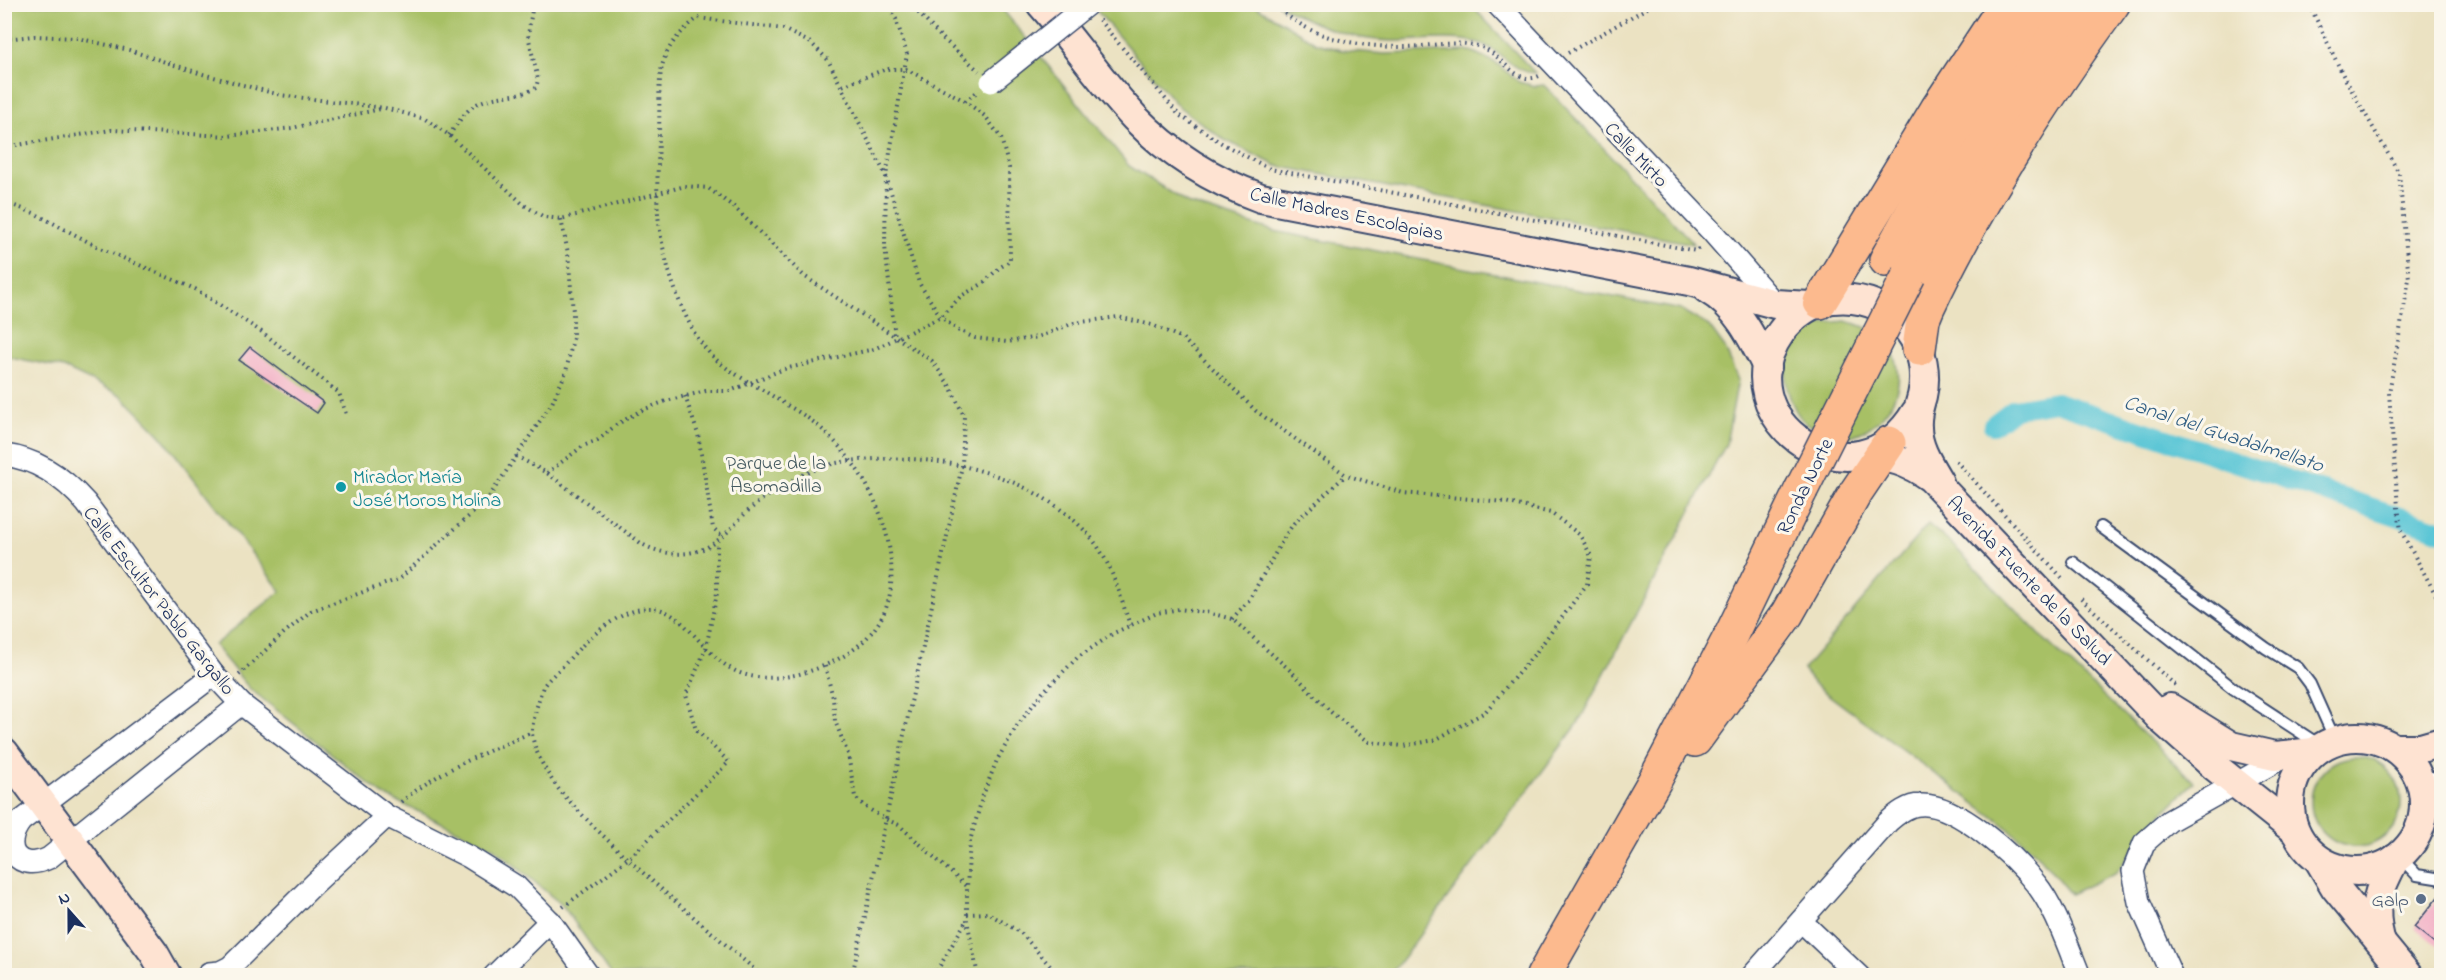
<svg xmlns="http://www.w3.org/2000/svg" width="2446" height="980" font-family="'Indie Flower',sans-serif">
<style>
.green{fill:#a7c065;stroke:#617862;stroke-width:1.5}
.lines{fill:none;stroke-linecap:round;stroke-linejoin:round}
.canal{stroke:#5bc6d6;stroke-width:20}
.building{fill:#f2acc3}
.lane-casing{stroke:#3a4a6d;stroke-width:14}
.street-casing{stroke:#3a4a6d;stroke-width:24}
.secondary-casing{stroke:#3a4a6d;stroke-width:32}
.highway-casing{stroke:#3a4a6d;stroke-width:36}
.path{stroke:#3a4a6d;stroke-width:4;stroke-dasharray:1.5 4.5;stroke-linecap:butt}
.lane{stroke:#fff;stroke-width:10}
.street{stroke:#fff;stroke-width:21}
.secondary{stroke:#fee3d2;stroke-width:28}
.highway{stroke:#fcba8e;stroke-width:33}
.street-bridge-casing{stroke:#3a4a6d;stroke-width:24;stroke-linecap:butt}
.highway-bridge-casing{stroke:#3a4a6d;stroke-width:36;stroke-linecap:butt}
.street-bridge{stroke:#fff;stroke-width:21}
.highway-bridge{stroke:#fcba8e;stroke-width:33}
.culture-dot{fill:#0f9aa8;stroke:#fbf7ec;stroke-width:2}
.service-dot{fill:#5c6f8a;stroke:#fbf7ec;stroke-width:2}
.labels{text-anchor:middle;stroke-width:6;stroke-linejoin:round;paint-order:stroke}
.street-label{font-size:20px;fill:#1b2f5e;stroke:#fbf7ec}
.park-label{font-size:20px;fill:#455a60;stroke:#fbf7ec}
.culture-label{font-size:20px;fill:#0d838f;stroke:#fbf7ec;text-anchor:start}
.service-label{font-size:20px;fill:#4e5e75;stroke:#fbf7ec;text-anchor:end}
.water-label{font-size:21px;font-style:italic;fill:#2e5c82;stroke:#fbf7ec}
</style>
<rect width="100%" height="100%" fill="#fbf7ec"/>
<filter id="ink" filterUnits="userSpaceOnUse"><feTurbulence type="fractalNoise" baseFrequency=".0167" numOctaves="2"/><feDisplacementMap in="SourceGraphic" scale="12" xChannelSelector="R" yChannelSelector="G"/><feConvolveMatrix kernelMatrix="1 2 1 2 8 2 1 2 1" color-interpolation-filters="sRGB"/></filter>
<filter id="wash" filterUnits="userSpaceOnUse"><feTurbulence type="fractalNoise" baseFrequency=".008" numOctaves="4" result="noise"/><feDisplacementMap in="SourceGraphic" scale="24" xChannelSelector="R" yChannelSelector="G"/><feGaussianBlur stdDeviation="1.35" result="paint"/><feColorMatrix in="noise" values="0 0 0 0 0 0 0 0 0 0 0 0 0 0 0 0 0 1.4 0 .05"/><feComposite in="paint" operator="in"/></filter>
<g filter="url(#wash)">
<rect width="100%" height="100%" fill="#ebe2c2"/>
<g class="green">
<path d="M4,5H999L1129,166L1189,204L1274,231L1681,310L1709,326L1725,348L1738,380L1726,444L1577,725L1390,975H612L563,906L494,848L382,794L249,688L214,645L281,591L161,436L121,395L64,368L5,356Z"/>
<path d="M1103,5H1254L1316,43L1341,50L1384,54L1471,51L1496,63L1519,82L1535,86L1544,85L1694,244L1277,166L1223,139L1178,106L1096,10Z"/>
<path d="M1279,5H1471L1535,73C1513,73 1497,46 1475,42C1447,36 1419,41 1392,41C1348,40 1316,25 1279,5Z"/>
<path d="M1845,321C1871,326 1895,342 1898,370C1903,401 1873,436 1842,437C1837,437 1830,433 1825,431C1810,425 1804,425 1796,411C1781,383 1780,354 1807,334C1812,331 1817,326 1822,324C1829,322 1838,322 1845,321Z"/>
<path d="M1928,524L1956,548L2039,634L2194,782L2151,825L2117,872L2070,894L2041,858L2004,825L1815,685L1803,670Z"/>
<circle cx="2356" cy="802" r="45"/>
</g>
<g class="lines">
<path class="canal" d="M1993,425L2014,409L2056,402L2442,531"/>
</g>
<g id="blocks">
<g class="building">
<path d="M250,347L324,403L317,413L239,360Z"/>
<path d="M2442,892V949L2414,927Z"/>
</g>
</g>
</g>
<g filter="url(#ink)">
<use href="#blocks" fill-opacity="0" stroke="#3a4a6d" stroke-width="1.5"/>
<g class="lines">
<defs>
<g id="lane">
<path d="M2101,527L2266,648L2298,668L2310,684L2335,740"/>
<path d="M2073,562L2234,689L2321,746"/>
<path d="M2431,777L2442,781"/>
<path d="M2399,856L2417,875L2442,879"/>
</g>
<g id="street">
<path d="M1497,4L1714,234L1775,304"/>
<path d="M4,455C38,459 65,479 86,503L214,675L241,704L387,816L469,857L517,887L550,921L589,976"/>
<path d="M214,675L21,821C0,848 18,873 49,858L241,704"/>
<path d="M1801,921L1859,976"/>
<path d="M209,973L220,972L230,967L315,883L387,816"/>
<path d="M494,976L550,921"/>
<path d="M1752,976L1888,822C1897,814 1908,805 1920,805C1956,802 2015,857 2036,884C2055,907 2068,947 2080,976"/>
<path d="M2172,976L2139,902L2133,871L2144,843L2169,821L2289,754"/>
</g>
<g id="secondary">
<path d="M1041,4C1074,41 1101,82 1135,118C1170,154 1214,181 1261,198L1689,281L1775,304L1810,306"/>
<path d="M1707,289C1738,307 1752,337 1767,367"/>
<path d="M1916,412C1855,514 1719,418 1781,332C1793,315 1812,302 1833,299C1863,296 1890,307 1909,331C1923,349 1927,375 1922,396C1919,407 1916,415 1917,427C1917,447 1929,465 1939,482"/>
<path d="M1861,455C1891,457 1906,460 1931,478L2161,719L2214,766L2294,830"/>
<path d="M2170,708L2231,746L2275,756L2314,752"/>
<circle cx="2357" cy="804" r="67"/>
<path d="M2395,748H2421L2442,742"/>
<path d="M4,752L154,953L167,976"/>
<path d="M2319,860L2335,887L2408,976"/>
<path d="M2380,939C2371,903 2379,891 2395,859"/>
</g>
<g id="highway">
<path d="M1886,260L1959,128L2040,4"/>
<path d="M1909,275C1961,183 2014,90 2077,4"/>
<path d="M1820,302L1937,109L2006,4"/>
<path d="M1919,349L1923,319L1928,307C1978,201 2044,99 2113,4"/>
<path d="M1695,740L1787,614L1856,492L1889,443"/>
<path d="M1543,976L1655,780L1732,633L1801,490"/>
</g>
</defs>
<use href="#lane" class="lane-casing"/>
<use href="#street" class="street-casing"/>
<use href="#secondary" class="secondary-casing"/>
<use href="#highway" class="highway-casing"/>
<g class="path">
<path d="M885,4L896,19L907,54L886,176L885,246L895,337"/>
<path d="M910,4L941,37L979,71"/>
<path d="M1270,4C1284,13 1298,24 1313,31C1341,43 1373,47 1403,47C1428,47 1457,39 1481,47C1501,53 1516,87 1539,76"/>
<path d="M2309,4L2343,75L2399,173L2409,279L2389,393L2398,507L2401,531L2442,606"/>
<path d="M1099,20L1179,115L1223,144L1270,169L1696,251L1700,247"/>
<path d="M4,39L34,36L77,38L129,50L199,73L280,95L385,108L425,119L449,135L524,205L544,217L561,219L685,186L708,188L734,207L804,276L932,361L950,386L964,416L962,466L852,976"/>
<path d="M1568,53L1654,4"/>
<path d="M965,101L977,92"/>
<path d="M449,135C456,126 465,111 475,105C493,94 517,98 536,88L538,80L528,35L533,4"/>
<path d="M4,147L111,130L228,136L292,128L381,109"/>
<path d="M4,202L34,213L100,248L195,289L262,332L339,393L346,414"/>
<path d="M685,396L698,434L713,528L722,536"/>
<path d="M516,456L547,473L642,544C665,557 696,558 718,540C729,532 738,520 748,511C770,492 794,477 822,467C839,461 857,460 875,459C951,455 1035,477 1088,534C1111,560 1119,593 1130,625"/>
<path d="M1956,461L2064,580"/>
<path d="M547,473L583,446L598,440L616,425L640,411L666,401L706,391H730L784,369L874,349L941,317L961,296L982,284L999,268L1010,261L1009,168L1001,138L986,117L965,101L906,69H886L842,86"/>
<path d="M2081,599L2175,685"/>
<path d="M1232,619L1249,600L1285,536L1294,523L1346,475"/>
<path d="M825,666L833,698L835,721L848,754L855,797L864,806L885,819L899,825L967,887"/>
<path d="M239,675L284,633L311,611L399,579L487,500L552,403L566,372L573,338V312L568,253L561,219"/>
<path d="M401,802C442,768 484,754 532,732"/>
<path d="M563,907L629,858L729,762L696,730L686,695L706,648L717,593V542"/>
<path d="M967,914L988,913L1021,933L1059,976"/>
<path d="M762,976C695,917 619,857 561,792C549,778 532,749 532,731C532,723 540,694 543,687C548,679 557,672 564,665C584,642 617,609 650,608C668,608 682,622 694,635C707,649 722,666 740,673C773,685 813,673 842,657C868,642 889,617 891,585C896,524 860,458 812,421C800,412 786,405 774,397C751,382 724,371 706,349C682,321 663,260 659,223C655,193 659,162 659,132C661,78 651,54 698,18L783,29L811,43L828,60L886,176L919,283L941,317L959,331L975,338L1007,342L1038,337L1074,323L1118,317L1152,325L1182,338L1256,411L1346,475L1403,493L1505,502L1551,513L1580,535L1591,556L1587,584L1537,651L1485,712L1435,740L1403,746L1369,742L1332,713L1292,672L1232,619L1210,613L1179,609L1157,613L1114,633L1077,658L1043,692L1017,726L997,760L983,795L970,841L967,887V920L978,976"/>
<path d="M934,976L966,921"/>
</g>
<use href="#lane" class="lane"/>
<use href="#street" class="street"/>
<use href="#secondary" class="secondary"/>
<use href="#highway" class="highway"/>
<defs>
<path id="street-bridge" d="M991,82L1088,4"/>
<path id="highway-bridge" d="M1801,490L1909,275"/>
</defs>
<use href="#street-bridge" class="street-bridge-casing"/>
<use href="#highway-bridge" class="highway-bridge-casing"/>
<use href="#street-bridge" class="street-bridge"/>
<use href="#highway-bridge" class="highway-bridge"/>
</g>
</g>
<circle class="culture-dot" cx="341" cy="487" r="6"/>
<circle class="service-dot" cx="2421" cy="899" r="6"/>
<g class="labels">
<g class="street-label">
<text transform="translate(1637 154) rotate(46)" y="7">Calle Mirto</text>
<text transform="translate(1347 213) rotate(12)" y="7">Calle Madres Escolapias</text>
<text transform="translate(1804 486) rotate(-64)" y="7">Ronda Norte</text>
<text transform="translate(2030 580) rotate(46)" y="7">Avenida Fuente de la Salud</text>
<text transform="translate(160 600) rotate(52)" y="7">Calle Escultor Pablo Gargallo</text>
</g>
<g class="park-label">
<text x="776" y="469">Parque de la<tspan x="776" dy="23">Asomadilla</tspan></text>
</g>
<g class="culture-label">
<text x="353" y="483">Mirador María<tspan x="353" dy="23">José Moros Molina</tspan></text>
</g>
<g class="service-label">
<text x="2409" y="906">Galp</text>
</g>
<g class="water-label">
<text transform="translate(2224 433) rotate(18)" y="7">Canal del Guadalmellato</text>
</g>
</g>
<rect width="2446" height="980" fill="none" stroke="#fbf7ec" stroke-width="24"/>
<g transform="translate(69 911) rotate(339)" stroke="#fbf7ec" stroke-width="4.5" paint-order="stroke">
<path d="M0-4.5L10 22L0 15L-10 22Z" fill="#1b2f5e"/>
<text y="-9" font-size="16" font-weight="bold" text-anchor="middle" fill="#1b2f5e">N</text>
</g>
</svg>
